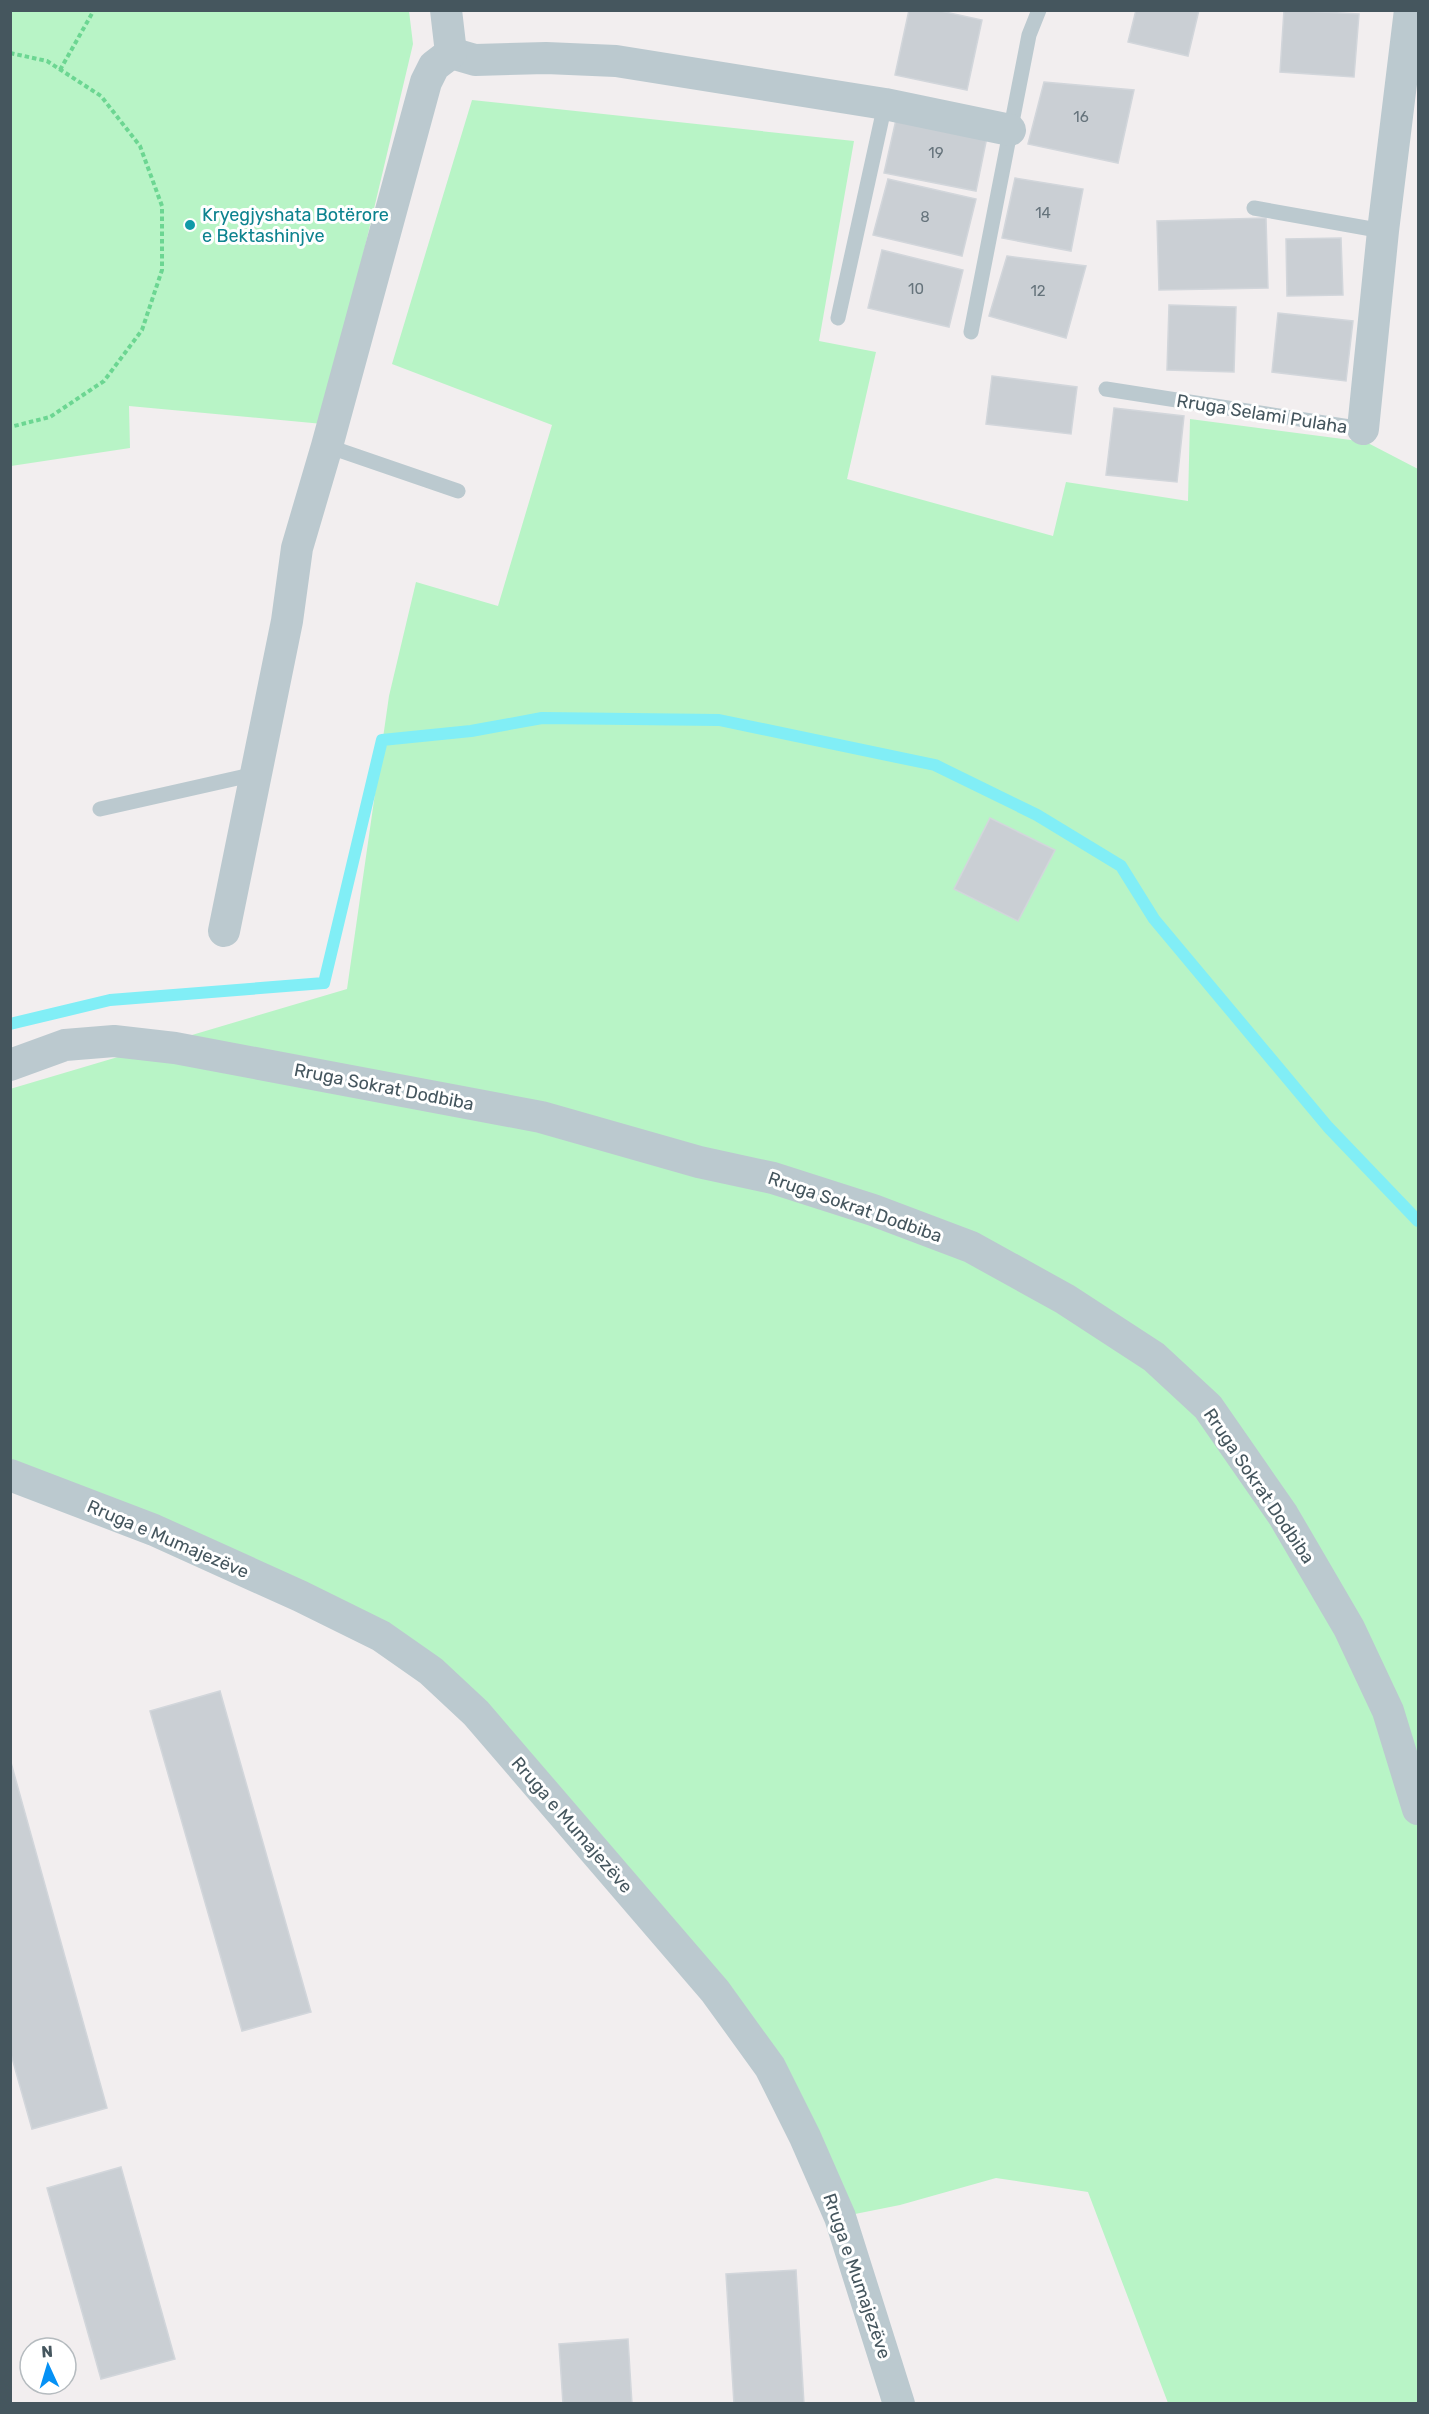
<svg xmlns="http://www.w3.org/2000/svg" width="1429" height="2414" font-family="Rubik,sans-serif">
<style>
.green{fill:#b8f4c6}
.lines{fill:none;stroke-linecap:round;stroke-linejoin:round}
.stream{stroke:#81eef6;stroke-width:12}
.building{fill:#cacfd4;stroke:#d2d6db;stroke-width:1.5}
.path{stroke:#6cd692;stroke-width:4;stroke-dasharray:4.5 3;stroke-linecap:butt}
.lane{stroke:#bbc9cf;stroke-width:15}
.street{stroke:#bbc9cf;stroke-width:32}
.culture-dot{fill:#0f9aa8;stroke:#fff;stroke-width:2}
.labels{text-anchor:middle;stroke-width:6;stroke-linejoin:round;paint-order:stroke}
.number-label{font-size:15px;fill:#66747c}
.culture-label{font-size:18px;fill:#0d838f;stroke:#fff;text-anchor:start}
.street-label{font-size:18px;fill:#45565e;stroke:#fff}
</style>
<rect width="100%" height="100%" fill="#f2eeef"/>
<g class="green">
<path d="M10,11H409L413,44L323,424L129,406L130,448L11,466Z"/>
<path d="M472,100L854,141L819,341L876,352L847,479L1053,536L1066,482L1188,501L1190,419L1366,442L1418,469V2403H1168L1088,2192L996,2178L900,2205L840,2217L770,2067L431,1671L11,1475L10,1089L347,989L389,696L416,582L498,606L552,425L392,364Z"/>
</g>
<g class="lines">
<path class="stream" d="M10,1024L110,1000L324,983L382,740L471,731L542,718L719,720L935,765L1037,815L1121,866L1154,919L1328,1127L1418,1221"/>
</g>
<g class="building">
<path d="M909,10H936L982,20L967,90L895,75Z"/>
<path d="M1136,10H1199L1188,56L1128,42Z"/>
<path d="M1284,10L1359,14L1354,77L1280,72Z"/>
<path d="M1044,82L1134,90L1118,163L1028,144Z"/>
<path d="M897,115L988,132L976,191L884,173Z"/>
<path d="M1015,178L1083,189L1071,251L1002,238Z"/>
<path d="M888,179L976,199L962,256L873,235Z"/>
<path d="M1266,218L1268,288L1159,290L1157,221Z"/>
<path d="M1341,238L1343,295L1287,296L1286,239Z"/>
<path d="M882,250L963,270L949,327L868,308Z"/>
<path d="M1007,256L1086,266L1066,338L989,316Z"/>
<path d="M1169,305L1236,307L1234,372L1167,370Z"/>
<path d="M1278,313L1353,321L1346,381L1272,372Z"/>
<path d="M992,376L1077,387L1071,434L986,424Z"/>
<path d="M1114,408L1184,416L1177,482L1106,475Z"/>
<path d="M990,818L1055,850L1018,921L954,889Z"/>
<path d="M220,1691L311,2012L242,2031L150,1711Z"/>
<path d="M10,1759L107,2108L32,2129L10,2051Z"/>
<path d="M121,2167L175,2359L101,2379L47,2188Z"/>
<path d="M796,2270L804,2404H734L726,2274Z"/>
<path d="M628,2339L632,2404H563L559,2344Z"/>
</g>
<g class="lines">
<g class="path">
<path d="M10,53L47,61L101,96L140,146L162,206V270L142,330L104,381L50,417L10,427"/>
<path d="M60,70L94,10"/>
</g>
<g class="lane">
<path d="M1254,208L1383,231"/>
<path d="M838,318L885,104"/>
<path d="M971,332L1029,35L1039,10"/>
<path d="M1106,389L1363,429"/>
<path d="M327,446L458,491"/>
<path d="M100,809L255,774"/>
</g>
<g class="street">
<path d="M451,53L475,60L546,58L616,61L885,104L1010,130"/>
<path d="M1363,429L1383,231L1410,10"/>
<path d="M224,931L287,621L297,548L327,446L426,82L434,66L451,53L446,10"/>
<path d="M10,1065L65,1045L114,1041L175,1048L541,1117L699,1162L773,1178L873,1210L971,1247L1065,1299L1154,1357L1208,1407L1283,1515L1349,1628L1388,1711L1418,1809"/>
<path d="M10,1475L154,1530L300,1596L381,1636L431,1671L476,1713L715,1991L770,2067L805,2137L840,2217L899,2404"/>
</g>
</g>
<circle class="culture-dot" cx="190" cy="225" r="6"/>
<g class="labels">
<g class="number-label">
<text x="1081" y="122">16</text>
<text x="936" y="158">19</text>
<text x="1043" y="218">14</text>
<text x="925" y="222">8</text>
<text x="916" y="294">10</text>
<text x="1038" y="296">12</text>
</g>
<g class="culture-label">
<text x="202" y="221">Kryegjyshata Botërore<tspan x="202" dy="21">e Bektashinjve</tspan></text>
</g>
<g class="street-label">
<text transform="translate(1262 414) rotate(9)" y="6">Rruga Selami Pulaha</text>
<text transform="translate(384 1087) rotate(11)" y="6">Rruga Sokrat Dodbiba</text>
<text transform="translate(855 1207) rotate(19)" y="6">Rruga Sokrat Dodbiba</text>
<text transform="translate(1259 1486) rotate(56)" y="6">Rruga Sokrat Dodbiba</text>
<text transform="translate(168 1539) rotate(23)" y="6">Rruga e Mumajezëve</text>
<text transform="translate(572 1825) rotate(49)" y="6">Rruga e Mumajezëve</text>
<text transform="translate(857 2276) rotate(71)" y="6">Rruga e Mumajezëve</text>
</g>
</g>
<rect width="1429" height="2414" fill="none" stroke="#45565e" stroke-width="24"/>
<g transform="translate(48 2366) rotate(356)"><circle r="28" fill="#ffffff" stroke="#b5bbbf" stroke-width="1.5"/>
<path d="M0-4.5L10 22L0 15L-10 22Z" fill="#0591f5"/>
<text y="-9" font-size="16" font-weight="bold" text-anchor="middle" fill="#45565e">N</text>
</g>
</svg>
